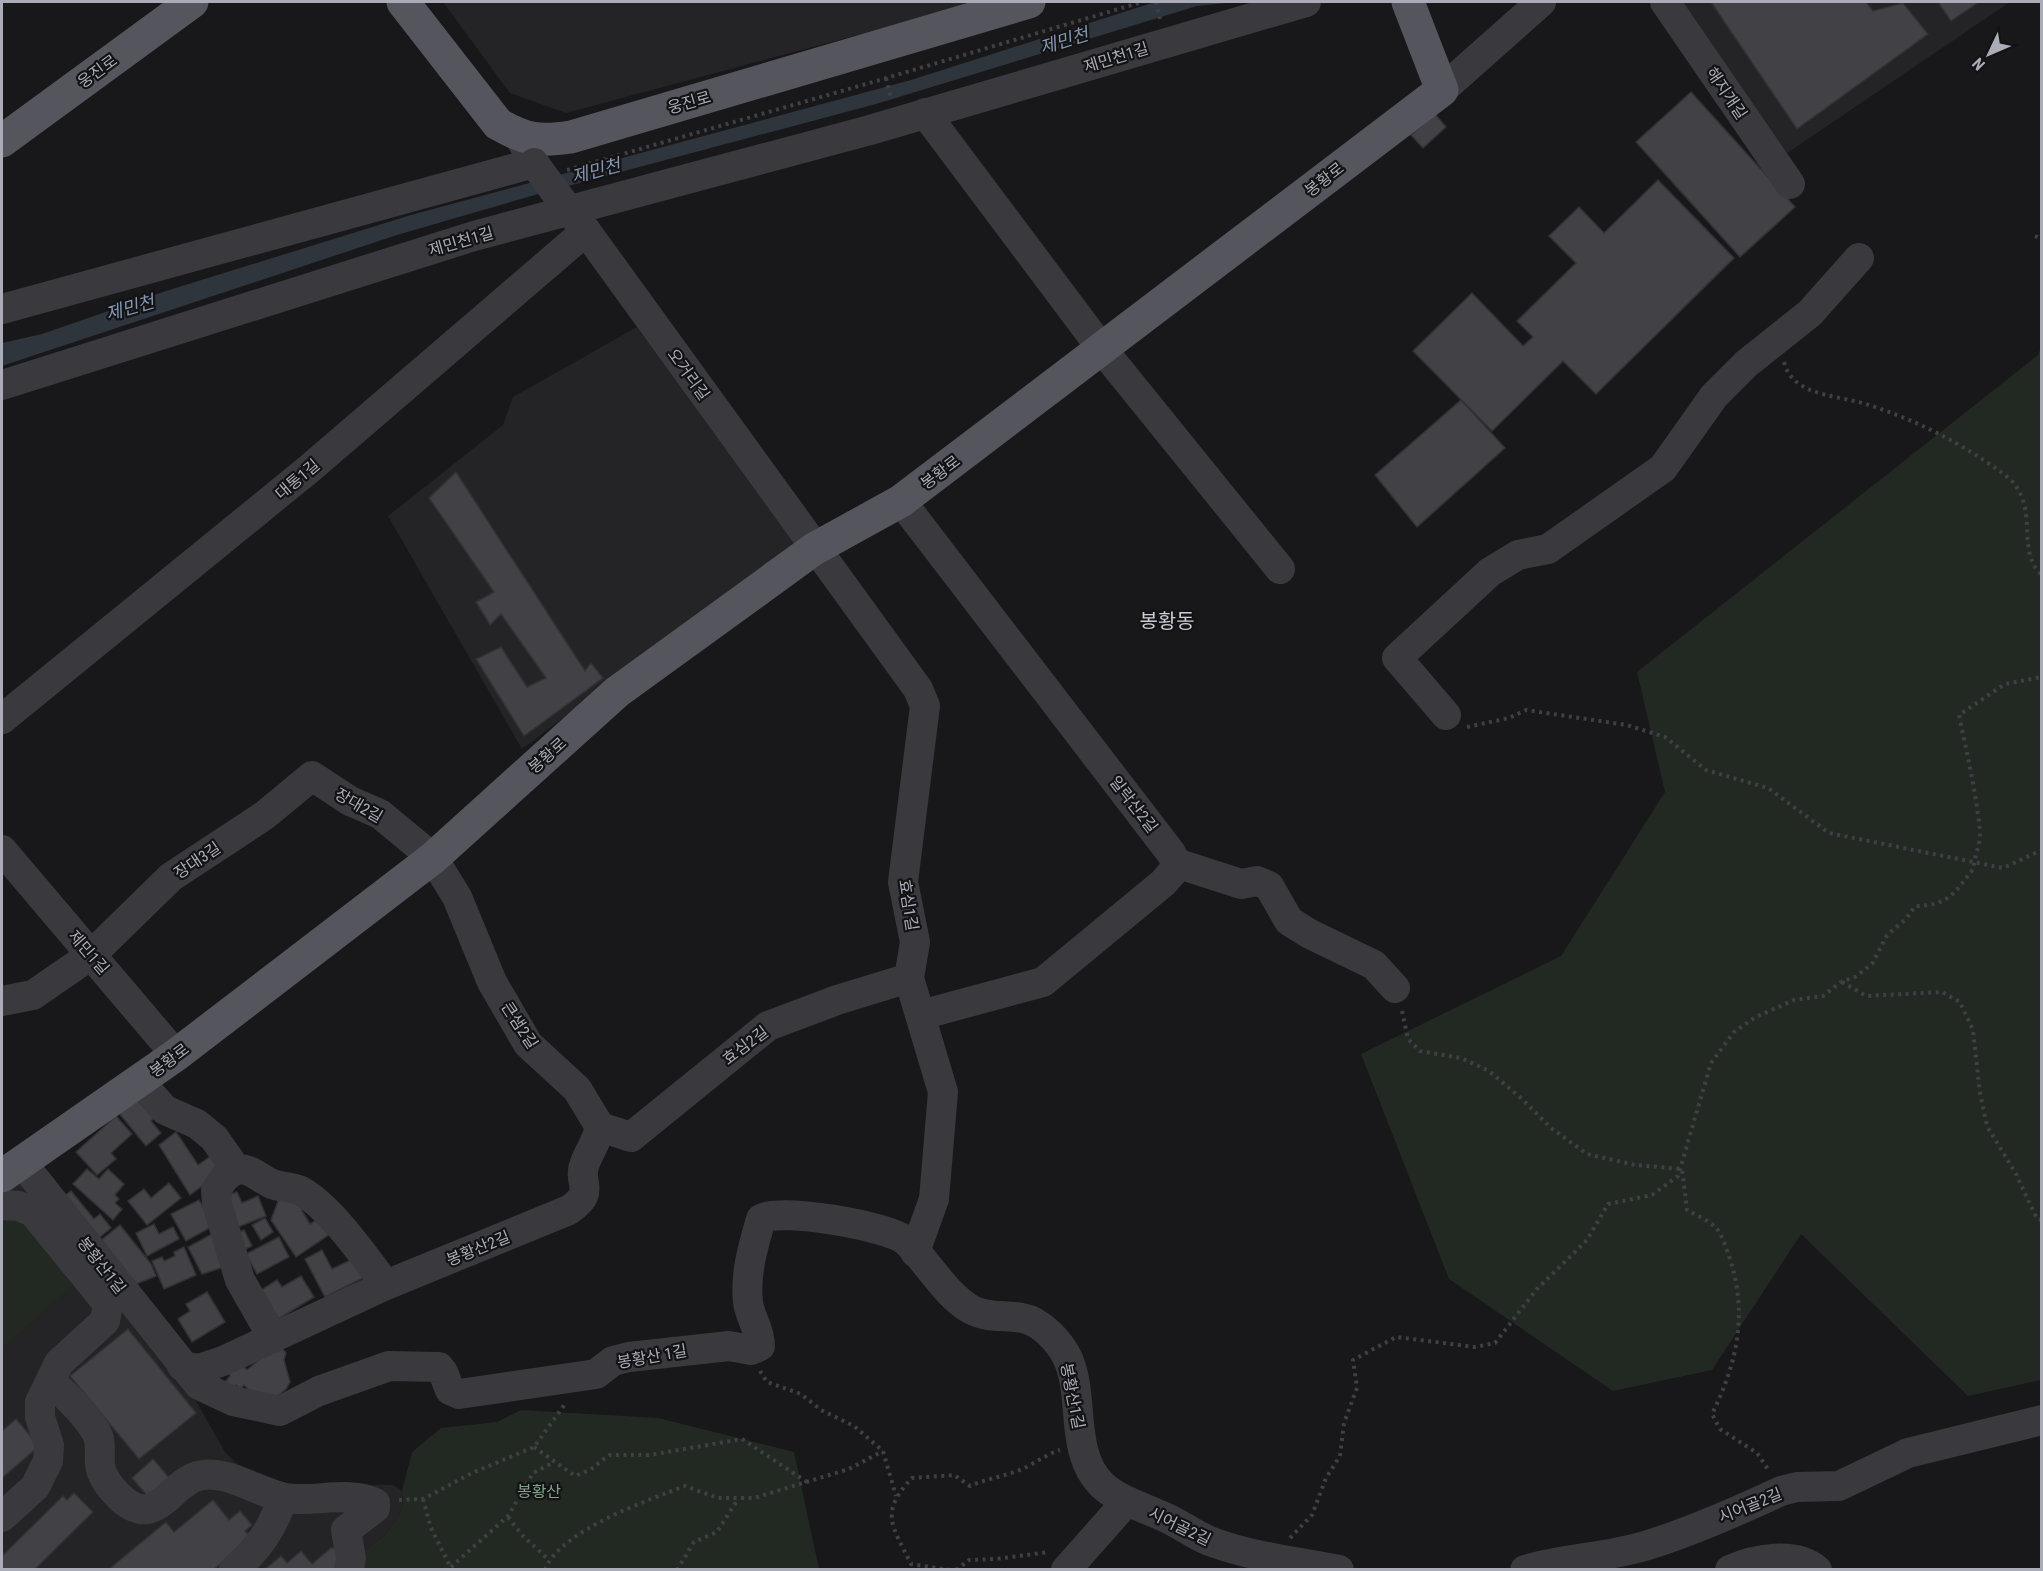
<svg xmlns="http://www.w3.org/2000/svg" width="2043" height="1571" font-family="'Roboto Condensed','Noto Sans KR',sans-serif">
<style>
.built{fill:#242426}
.green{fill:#222923}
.water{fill:#2e353d}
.building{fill:#424246;stroke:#323235;stroke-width:1.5}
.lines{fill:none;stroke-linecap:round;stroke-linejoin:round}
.path{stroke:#3f4045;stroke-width:4;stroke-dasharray:3 4.5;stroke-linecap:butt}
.minor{stroke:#39393e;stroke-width:30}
.major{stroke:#55565d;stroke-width:33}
.minor-bridge{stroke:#39393e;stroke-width:30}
.labels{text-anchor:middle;stroke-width:4.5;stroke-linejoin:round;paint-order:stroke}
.street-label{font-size:16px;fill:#aaadb8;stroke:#131214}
.park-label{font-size:16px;fill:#83a288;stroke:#131214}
.water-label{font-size:18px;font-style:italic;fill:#8397b1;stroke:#131214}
.quarter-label{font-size:20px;fill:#cbcdd5;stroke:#131214}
</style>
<rect width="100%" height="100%" fill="#181719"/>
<g class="built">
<path d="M443,2H981L566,113L510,93Z"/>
<path d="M1672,2H2010L1777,160Z"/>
<path d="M637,327L796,543L522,749L388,516L503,425L513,397Z"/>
<path d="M2,1174L23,1178L192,1394L225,1452L235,1462L248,1470L289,1484L393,1485L402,1491L403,1505L397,1519L385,1535L362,1553L357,1569H2Z"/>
</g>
<g class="green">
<path d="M2041,347V1380L1968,1396L1801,1234L1712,1370L1613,1391L1449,1279L1361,1054L1561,956L1665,792L1637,672L2038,355Z"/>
<path d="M2,1215L29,1220L80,1278L2,1348Z"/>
<path d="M521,1410L658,1418L794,1452L819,1569L357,1570L362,1553L385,1535L397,1519L403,1505L402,1491L412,1452L441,1428L497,1422Z"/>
</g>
<path class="water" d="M1155,2H1237L1197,6L876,104L542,193L397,235L2,366V343L42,334L166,291L411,215L911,80Z"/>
<g class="building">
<path d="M1711,2H1866L1873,11L1903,3L1928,34L1797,129Z"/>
<path d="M1938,2H1979L1951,21Z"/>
<path d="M1691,92L1795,207L1740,257L1636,142Z"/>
<path d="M1435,114L1446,127L1423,148L1411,135Z"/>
<path d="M1658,180L1734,258L1596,394L1563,361L1492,431L1413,351L1472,293L1523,346L1533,337L1517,321L1576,263L1549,236L1579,207L1604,233Z"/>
<path d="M1461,400L1505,448L1417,527L1375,475Z"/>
<path d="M456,472L585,671L591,663L603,678L524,736L476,659L501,647L527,687L546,678L501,614L490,625L476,602L494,592L429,498Z"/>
<path d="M143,1094L159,1114L151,1121L161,1133L146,1146L119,1113Z"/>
<path d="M116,1116L132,1134L111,1153L116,1159L97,1175L76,1152Z"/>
<path d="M176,1132L198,1165L211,1156L222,1171L190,1195L159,1145Z"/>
<path d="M87,1169L99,1179L108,1169L124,1184L115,1195L119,1199L115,1203L122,1209L113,1220L73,1184Z"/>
<path d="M169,1183L181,1198L147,1225L128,1201L144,1189L151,1198Z"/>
<path d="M71,1191L94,1219L100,1214L111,1228L93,1243L58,1201Z"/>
<path d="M282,1191L302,1199V1211L310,1224L320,1218L330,1234L296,1257L271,1220Z"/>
<path d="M237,1192L242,1203L258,1196L266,1216L230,1230L218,1199Z"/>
<path d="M199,1200L213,1226L186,1241L171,1214Z"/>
<path d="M265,1218L273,1232L261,1240L252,1225Z"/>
<path d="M154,1224L159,1234L173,1227L179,1239L147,1256L136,1233Z"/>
<path d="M120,1225L151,1264L156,1276L128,1287L95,1245Z"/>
<path d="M244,1230L252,1246L241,1251L232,1236Z"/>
<path d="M216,1232L230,1265L202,1274L188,1247Z"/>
<path d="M279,1237L289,1257L257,1274L246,1254Z"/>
<path d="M184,1247L196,1275L164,1289L152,1261L162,1257L164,1261L175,1256L174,1252Z"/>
<path d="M322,1250L332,1269L353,1259L363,1278L325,1297L305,1259Z"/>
<path d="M301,1276L314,1297L275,1321L258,1292L277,1280L282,1287Z"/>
<path d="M207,1292L225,1322L192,1342L178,1319L190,1311L186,1304Z"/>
<path d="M128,1329L196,1413L139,1459L70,1376Z"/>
<path d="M278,1343L286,1353L284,1360L290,1382L286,1389L272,1401L256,1397L244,1385L240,1389L236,1385L231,1390L224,1383L230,1376L229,1370L240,1362L247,1370Z"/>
<path d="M16,1419L39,1446L2,1478V1431Z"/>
<path d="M153,1459L172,1481L151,1500L132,1478Z"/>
<path d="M74,1493L93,1512L34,1570H2V1556L63,1496L67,1500Z"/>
<path d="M213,1500L229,1520L240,1511L252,1525L245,1531L251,1538L213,1570H108L166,1522L174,1532Z"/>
<path d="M331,1548H340V1570H264L281,1556L287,1563L301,1551L312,1564Z"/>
</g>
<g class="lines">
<g class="path">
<path d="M1156,2L1160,19"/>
<path d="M886,78L891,98"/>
<path d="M607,158L611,175"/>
<path d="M567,170L873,82L1142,2"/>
<path d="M2035,236L2042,239"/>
<path d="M139,297L146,315"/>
<path d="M1784,362C1787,375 1796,383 1808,389C1829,398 1854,399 1875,407C1923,423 1970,448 2010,479C2040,509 2015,552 2042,575"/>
<path d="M1467,727L1509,718L1526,710L1627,725L1665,737L1706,770L1768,788L1829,833L2003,868L2042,850"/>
<path d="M1842,982L1866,996L1942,992L1960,1002L1973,1030L1980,1093L1987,1126L2016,1174L2037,1219L2042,1220"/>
<path d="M1402,1011L1408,1039L1420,1051L1461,1058L1489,1071L1522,1099L1551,1128L1587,1154L1635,1165L1682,1169L1687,1210C1696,1215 1708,1220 1715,1227C1722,1233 1726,1248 1729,1256C1748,1313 1738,1361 1712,1414L1720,1429L1757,1453L1769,1471"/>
<path d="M760,1371L767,1382L801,1394L821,1410L854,1426L883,1451L896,1496"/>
<path d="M534,1447L575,1476L590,1470L609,1455H650L742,1439L807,1482"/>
<path d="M423,1499L431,1528L452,1570"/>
<path d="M399,1500L423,1499L472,1473L534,1447L565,1404"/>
<path d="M508,1517L523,1536L549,1560"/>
<path d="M1290,1538L1312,1515L1326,1478L1340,1456L1344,1423L1357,1388L1353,1360L1396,1337L1475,1347L1495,1343L1537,1289L1587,1240L1608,1204L1652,1195L1678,1176L1711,1063L1734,1032L1754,1018L1794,1000L1823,996L1841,982L1855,977L1872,964L1887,935L1906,919L1915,906C1949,906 1955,892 1974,868C1973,857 1981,846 1980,831C1976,792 1967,754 1959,715L2005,684L2042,677"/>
<path d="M451,1567L508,1516L533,1473L554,1462"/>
<path d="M545,1570C559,1531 648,1500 685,1486L718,1498H754L849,1469L883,1451"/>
<path d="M677,1570L694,1542L717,1532L738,1499"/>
<path d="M950,1570L911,1564C892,1525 879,1513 912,1478L954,1475L970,1486C986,1479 1001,1477 1017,1471C1032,1466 1044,1455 1060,1450"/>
<path d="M956,1570L969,1560L996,1559L1049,1552"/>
</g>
<g class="minor">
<path d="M1665,2L1790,184"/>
<path d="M1442,90L1541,2"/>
<path d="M925,113L1102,349L1280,569"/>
<path d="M561,200L586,231L918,689L925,706L903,882L915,942L909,978L943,1092L934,1199L915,1252"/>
<path d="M2,309L534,163L522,141"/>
<path d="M2,385L474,236L870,130L1306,2"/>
<path d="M901,501L1171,853L1178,866L1163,883L1043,982L921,1015"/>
<path d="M1446,715L1397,658L1490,572L1518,555L1548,549L1663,468L1714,396L1746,364L1810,313L1859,258"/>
<path d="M2,719L309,469L586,231"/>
<path d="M2,850L176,1055"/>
<path d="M1176,863L1241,884L1257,881L1269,886L1289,921L1310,934L1374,965L1395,988"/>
<path d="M2,1001L33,995L91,955L171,877L265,815L312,776L350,801L380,814L433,858L457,897L492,982L528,1044L577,1089L600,1127C596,1144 590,1149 585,1163C576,1183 598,1190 569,1210L386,1285L223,1361L199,1369L182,1366"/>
<path d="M139,1081L165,1110L197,1124L214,1138L236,1169C250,1168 258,1177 270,1183C280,1188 291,1186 301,1191C332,1209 364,1256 386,1285"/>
<path d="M600,1127L631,1137L768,1026L837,1000L909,978"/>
<path d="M23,1164L199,1385L233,1401L280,1411L319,1391L389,1366L439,1367L443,1372L450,1390L459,1394L596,1374L613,1361L629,1357L729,1346L751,1350L760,1346C760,1329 750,1318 748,1302C745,1273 753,1247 761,1219C779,1207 889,1226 906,1241C928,1262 945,1295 972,1310C987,1318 1006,1315 1022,1318C1041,1321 1060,1342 1068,1359C1085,1397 1069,1453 1102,1485C1118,1500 1143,1507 1162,1516C1180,1523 1196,1537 1215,1543C1254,1557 1298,1562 1339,1570"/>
<path d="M236,1169L225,1177L216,1190L217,1204L240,1280L273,1338"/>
<path d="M2,1205L19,1206L33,1212L108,1304L105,1321L59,1363L40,1402V1417L49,1445L48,1461L35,1487L2,1517"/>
<path d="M51,1381C67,1397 85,1413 96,1432C102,1442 99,1453 100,1464C101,1478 114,1492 124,1501C157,1527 170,1484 198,1476C226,1468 258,1493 285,1498C314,1503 349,1490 375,1503V1508L346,1530L351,1558L349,1570"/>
<path d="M234,1570C259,1548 272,1529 283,1498"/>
<path d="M1066,1570L1127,1501"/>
<path d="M1525,1570C1565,1558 1607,1558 1648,1545C1693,1531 1738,1511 1781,1491L1797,1487L1839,1486L1908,1453L2042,1420"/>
<path d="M1730,1570C1754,1559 1795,1551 1817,1570"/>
</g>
<g class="major">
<path d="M403,2L498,124C526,140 539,142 571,137L1029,2"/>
<path d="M2,141L192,2"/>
<path d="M2,1176L176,1055L433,858L617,692L814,549L901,501L1442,90L1408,2"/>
</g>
<path class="minor-bridge" d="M534,163L561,200"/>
</g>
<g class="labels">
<g class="street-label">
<text transform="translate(1116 57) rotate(-17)" y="6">제민천1길</text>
<text transform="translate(97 71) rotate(-36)" y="6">웅진로</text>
<text transform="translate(1727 93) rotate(56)" y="6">해지개길</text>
<text transform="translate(689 102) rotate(-16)" y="6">웅진로</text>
<text transform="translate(1324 179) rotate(-38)" y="6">봉황로</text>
<text transform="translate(461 241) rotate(-16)" y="6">제민천1길</text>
<text transform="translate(689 374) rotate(54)" y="6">오거리길</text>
<text transform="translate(940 472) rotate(-37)" y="6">봉황로</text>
<text transform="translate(297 479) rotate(-40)" y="6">대통1길</text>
<text transform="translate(547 755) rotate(-42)" y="6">봉황로</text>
<text transform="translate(1134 804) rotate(52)" y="6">일락산2길</text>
<text transform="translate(359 805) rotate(30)" y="6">장대2길</text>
<text transform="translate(197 860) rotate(-34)" y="6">장대3길</text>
<text transform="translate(909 905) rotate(81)" y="6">효심1길</text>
<text transform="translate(89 952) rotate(49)" y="6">제민1길</text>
<text transform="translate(520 1025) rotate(57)" y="6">큰샘2길</text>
<text transform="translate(745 1045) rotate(-37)" y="6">효심2길</text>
<text transform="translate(169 1060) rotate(-37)" y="6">봉황로</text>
<text transform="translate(478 1248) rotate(-22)" y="6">봉황산2길</text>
<text transform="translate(102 1265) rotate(52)" y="6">봉황산1길</text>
<text transform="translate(652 1356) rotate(-10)" y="6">봉황산 1길</text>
<text transform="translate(1073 1396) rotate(79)" y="6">봉황산1길</text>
<text transform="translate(1750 1505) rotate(-22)" y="6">시어골2길</text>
<text transform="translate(1180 1526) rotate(26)" y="6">시어골2길</text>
</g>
<g class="park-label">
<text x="539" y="1497">봉황산</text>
</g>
<g class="water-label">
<text transform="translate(1064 41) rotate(-17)" y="6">제민천</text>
<text transform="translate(596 171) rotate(-15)" y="6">제민천</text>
<text transform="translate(130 308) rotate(-16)" y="6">제민천</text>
</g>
<g class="quarter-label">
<text x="1167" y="628">봉황동</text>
</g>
</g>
<rect width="2043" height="1571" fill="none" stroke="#aaadb8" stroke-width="6"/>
<g transform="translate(1989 54) rotate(226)" stroke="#131214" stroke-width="4.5" paint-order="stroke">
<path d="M0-4.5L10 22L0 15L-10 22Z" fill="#aaadb8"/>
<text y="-9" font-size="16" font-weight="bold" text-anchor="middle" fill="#aaadb8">N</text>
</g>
</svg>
